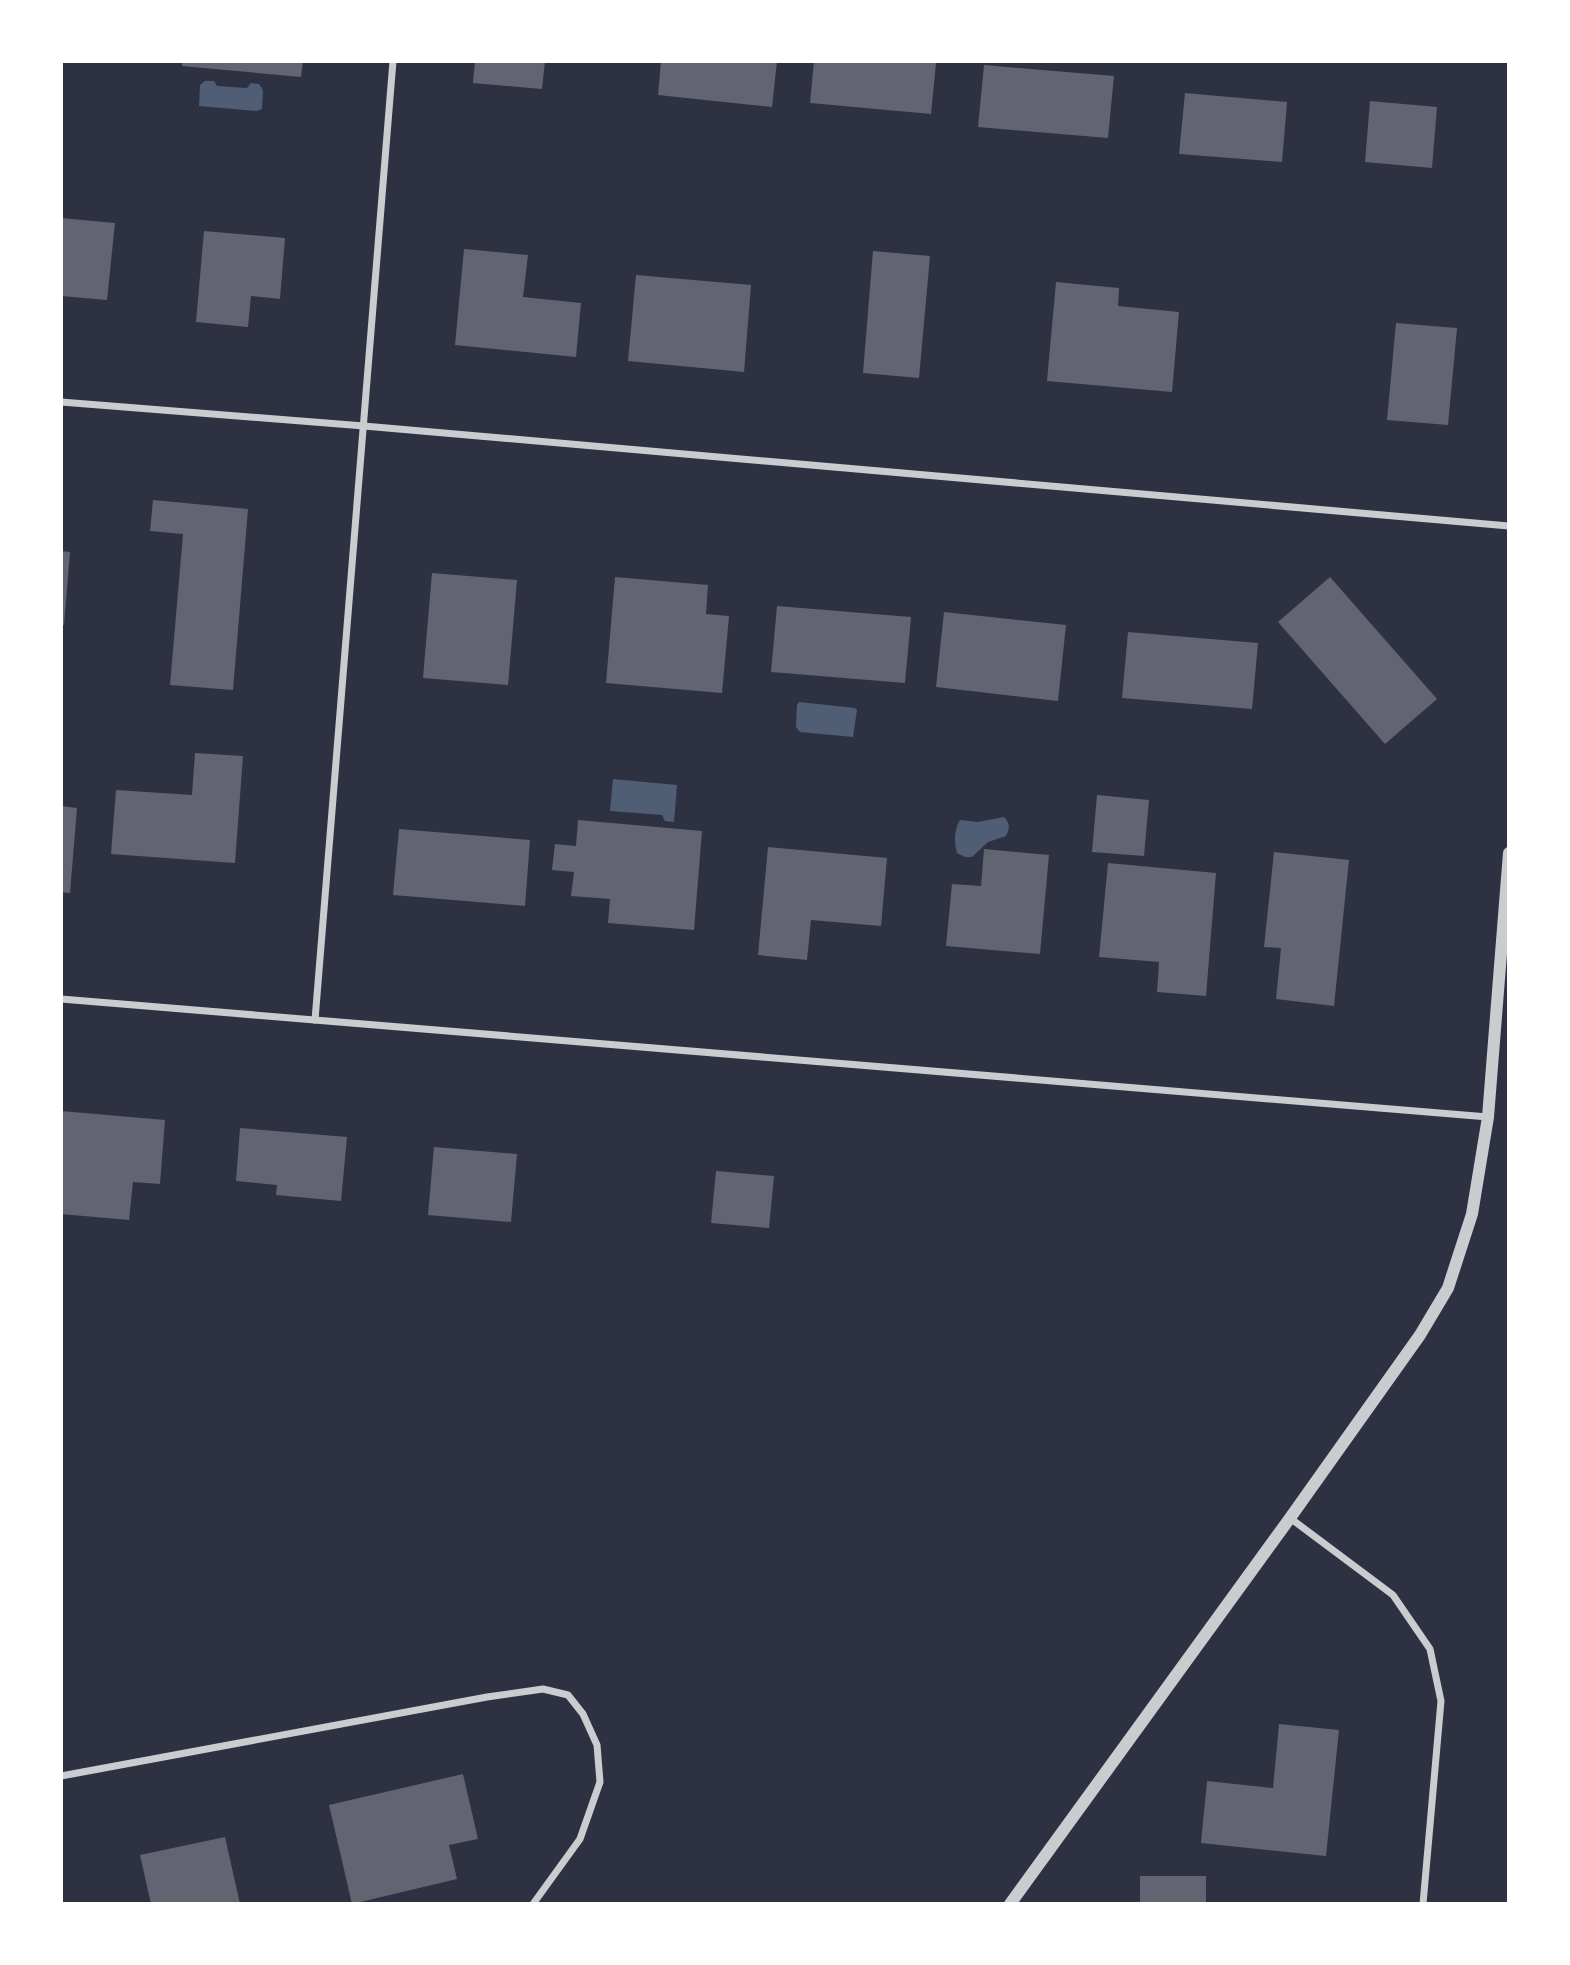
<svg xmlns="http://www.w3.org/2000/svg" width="1570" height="1965" font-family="Overpass,sans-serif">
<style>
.water{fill:#4f5d75}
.building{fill:#626471}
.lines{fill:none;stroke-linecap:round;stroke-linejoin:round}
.minor{stroke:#caccd0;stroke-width:7}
.tertiary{stroke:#caccd0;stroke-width:12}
</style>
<rect width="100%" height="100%" fill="#2d3142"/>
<g class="water">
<path d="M205,81H214L217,86L247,88L251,83L259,84L263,90L262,109L257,111L199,106L200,85Z"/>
<path d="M799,702L855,708L857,710L853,737L800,732L796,727L797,705Z"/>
<path d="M613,779L677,785L674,822L665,821L662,815L610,811Z"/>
<path d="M1004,817C1010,823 1010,828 1006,836L988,842L972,857H965L957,853C954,842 954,830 960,820L978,822Z"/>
</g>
<g class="building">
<path d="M182,61H303L301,77L182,66Z"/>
<path d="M475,61H545L542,89L473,83Z"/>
<path d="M661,61H777L772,107L658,95Z"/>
<path d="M814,61H914L936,63L931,114L810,103Z"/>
<path d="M984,65L1114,76L1108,138L978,127Z"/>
<path d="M1185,93L1287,102L1282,162L1179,154Z"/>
<path d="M1370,101L1437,107L1432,168L1365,162Z"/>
<path d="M61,218L115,223L107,300L61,296Z"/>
<path d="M204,231L285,238L280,299L251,296L248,327L196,322Z"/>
<path d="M464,249L528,255L523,297L581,303L576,357L455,345Z"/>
<path d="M873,251L930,256L919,378L863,373Z"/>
<path d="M636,275L751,285L744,372L628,361Z"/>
<path d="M1056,282L1119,288L1118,306L1179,312L1172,392L1047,381Z"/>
<path d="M1396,323L1457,328L1448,425L1387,420Z"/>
<path d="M153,500L248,509L233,690L170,685L183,534L150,531Z"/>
<path d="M61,551L70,552L64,625H61Z"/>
<path d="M432,573L517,580L508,685L423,678Z"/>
<path d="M615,577L708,585L706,614L729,616L722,693L606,683Z"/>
<path d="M1330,577L1437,699L1385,744L1278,622Z"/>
<path d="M777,606L911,617L905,683L771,672Z"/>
<path d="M944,612L1066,625L1058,701L936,687Z"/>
<path d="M1128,632L1258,643L1252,709L1122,698Z"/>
<path d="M195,753L243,756L235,863L111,854L116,790L192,795Z"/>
<path d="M1097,795L1149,800L1144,856L1092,852Z"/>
<path d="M61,806L77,808L70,893L61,892Z"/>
<path d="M578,820L702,831L694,930L608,923L610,899L571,896L574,872L552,870L555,844L576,846Z"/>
<path d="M399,829L530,840L525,906L393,895Z"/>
<path d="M768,847L887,858L881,926L811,920L807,960L758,955Z"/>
<path d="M984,849L1049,855L1040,954L946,946L952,884L981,886Z"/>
<path d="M1274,852L1349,860L1334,1006L1276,999L1281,948L1264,947Z"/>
<path d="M1108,863L1216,873L1206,996L1157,992L1159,962L1099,957Z"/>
<path d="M61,1111L165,1120L160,1184L133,1182L129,1220L61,1214L63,1180H61Z"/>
<path d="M240,1128L347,1137L341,1201L276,1195L277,1185L236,1181Z"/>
<path d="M434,1147L517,1154L511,1222L428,1215Z"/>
<path d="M716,1171L774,1176L769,1228L711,1223Z"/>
<path d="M1279,1724L1339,1730L1326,1856L1201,1843L1207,1781L1273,1788Z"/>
<path d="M463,1774L478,1839L449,1845L457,1879L352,1904L329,1805Z"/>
<path d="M225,1837L240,1904H151L140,1855Z"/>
<rect x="1140" y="1876" width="66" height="28"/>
</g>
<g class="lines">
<g class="minor">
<path d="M61,402L364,426L1509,526"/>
<path d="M61,999L1488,1117"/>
<path d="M315,1020L393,61"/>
<path d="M1290,1518L1393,1595L1430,1649L1441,1701L1423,1904"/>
<path d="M61,1776L487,1697L543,1689L568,1695L583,1714L597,1745L600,1782L580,1839L533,1904"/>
</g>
<path class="tertiary" d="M1010,1904L1290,1518L1420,1335L1448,1288L1472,1214L1488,1117L1509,853"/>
</g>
<rect width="1570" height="1965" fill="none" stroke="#ffffff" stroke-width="126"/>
</svg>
